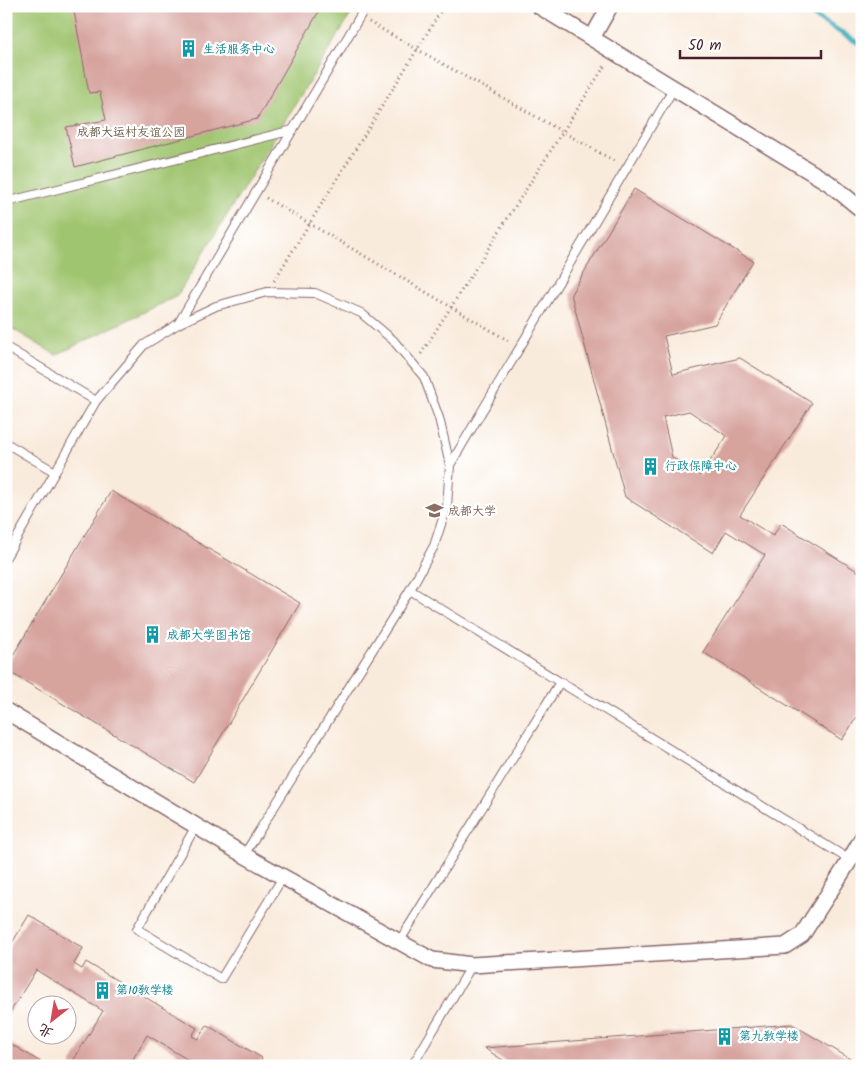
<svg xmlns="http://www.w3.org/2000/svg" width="868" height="1072" font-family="Kalam,'LXGW WenKai TC',sans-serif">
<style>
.green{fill:#a0c56f;stroke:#75724d}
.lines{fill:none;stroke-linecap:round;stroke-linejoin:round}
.stream{stroke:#43b0c0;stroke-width:5.5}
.building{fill:#d7a39d;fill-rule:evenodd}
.service-casing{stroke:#876669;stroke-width:10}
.minor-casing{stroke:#876669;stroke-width:18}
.path{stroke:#876669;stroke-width:3;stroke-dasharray:1 4;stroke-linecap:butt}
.service{stroke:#fff;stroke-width:8}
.minor{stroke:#fff;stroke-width:15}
.labels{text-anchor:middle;stroke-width:4.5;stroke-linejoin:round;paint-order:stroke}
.culture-label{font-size:12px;fill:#0d838f;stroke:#fff;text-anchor:start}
.park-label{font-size:12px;fill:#685943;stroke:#fff}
.education-label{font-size:12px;fill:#785e54;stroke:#fff;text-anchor:start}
</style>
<rect width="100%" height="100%" fill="#fff"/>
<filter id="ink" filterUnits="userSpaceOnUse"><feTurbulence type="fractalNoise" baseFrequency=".02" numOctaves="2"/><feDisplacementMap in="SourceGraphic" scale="10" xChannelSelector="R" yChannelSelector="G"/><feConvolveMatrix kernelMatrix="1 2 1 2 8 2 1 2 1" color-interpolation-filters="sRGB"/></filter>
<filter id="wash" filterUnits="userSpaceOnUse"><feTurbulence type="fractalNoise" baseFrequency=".0096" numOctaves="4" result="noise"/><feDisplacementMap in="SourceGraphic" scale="20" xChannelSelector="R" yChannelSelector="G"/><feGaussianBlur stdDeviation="1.12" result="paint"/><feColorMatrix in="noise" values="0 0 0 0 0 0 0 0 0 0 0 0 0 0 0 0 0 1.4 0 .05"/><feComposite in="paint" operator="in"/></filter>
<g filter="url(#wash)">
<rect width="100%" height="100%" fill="#f9ebdc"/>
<path class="green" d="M6,6H356L177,296L56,355L6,325Z"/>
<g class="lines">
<path class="stream" d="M797,6L862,45"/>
</g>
<g id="blocks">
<g class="building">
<path d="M73,6H322L257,119L75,167L66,127L106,120L100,92L89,93Z"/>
<path d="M634,189L753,261L715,324L664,336L673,374L740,358L812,403L740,515L773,536L781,523L862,574V709L842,740L703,652L765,555L726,531L713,553L625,497L571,294ZM689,411L727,436L700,476L672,457L663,417Z"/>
<path d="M111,491L300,603L194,782L6,670V667Z"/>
<path d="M29,915L83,948L74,964L82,969L86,962L197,1028L192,1036L198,1039L207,1025L262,1058L257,1066H198L147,1035L129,1066H70L103,1011L36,970L6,1019V953Z"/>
<path d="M792,1024L862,1066H512L484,1048Z"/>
<path d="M6,1041L47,1066H6Z"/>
</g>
</g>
</g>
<g filter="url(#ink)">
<use href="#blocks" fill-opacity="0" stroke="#876669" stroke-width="1"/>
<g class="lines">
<defs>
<g id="service">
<path d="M6,202L293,130"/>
<path d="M178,324L366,6"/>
<path d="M6,347L96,401"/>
<path d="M6,443L55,472"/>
<path d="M450,465L674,88"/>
<path d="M6,557L96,401L144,345L178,324L216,306L267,292L315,293L361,313L393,340L424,377L439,418L450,465L447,506L434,546L410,590L244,855"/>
<path d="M410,590L850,860"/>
<path d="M196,826L137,929L221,979L283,877"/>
<path d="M399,942L560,682"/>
<path d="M412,1066L472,965"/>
</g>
<g id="minor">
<path d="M539,6L829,183L862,210"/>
<path d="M592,38L610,6"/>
<path d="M6,711L244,855L432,960L472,965L785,946L802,935L850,860L862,838"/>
</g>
</defs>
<use href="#service" class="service-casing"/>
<use href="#minor" class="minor-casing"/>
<g class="path">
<path d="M369,22L616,162"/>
<path d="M266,198L509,341"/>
<path d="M274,281L444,6"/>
<path d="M421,354L606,64"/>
</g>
<use href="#service" class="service"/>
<use href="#minor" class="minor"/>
</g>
</g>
<defs>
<symbol id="building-bare" viewBox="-9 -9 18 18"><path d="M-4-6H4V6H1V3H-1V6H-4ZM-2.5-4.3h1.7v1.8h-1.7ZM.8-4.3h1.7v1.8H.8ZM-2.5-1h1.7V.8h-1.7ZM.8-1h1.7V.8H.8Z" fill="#0f9aa8" stroke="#fff" stroke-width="2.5" paint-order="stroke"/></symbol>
<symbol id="university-bare" viewBox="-9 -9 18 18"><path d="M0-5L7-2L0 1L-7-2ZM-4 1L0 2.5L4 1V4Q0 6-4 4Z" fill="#8d6e63" stroke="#fff" stroke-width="2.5" paint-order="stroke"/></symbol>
</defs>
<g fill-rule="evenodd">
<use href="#building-bare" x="176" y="36" width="25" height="25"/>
<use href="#building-bare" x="638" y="454" width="25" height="25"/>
<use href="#university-bare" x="422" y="498" width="25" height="25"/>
<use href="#building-bare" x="140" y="622" width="25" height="25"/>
<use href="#building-bare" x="90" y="978" width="25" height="25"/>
<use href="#building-bare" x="712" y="1024" width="25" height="25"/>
</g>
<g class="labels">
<g class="culture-label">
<text x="203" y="53">生活服务中心</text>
<text x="665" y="470">行政保障中心</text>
<text x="167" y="639">成都大学图书馆</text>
<text x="116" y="994">第10教学楼</text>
<text x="739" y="1040">第九教学楼</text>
</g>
<g class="park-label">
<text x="131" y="136">成都大运村友谊公园</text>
</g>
<g class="education-label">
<text x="448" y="515">成都大学</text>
</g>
</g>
<rect width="868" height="1072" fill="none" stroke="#fff" stroke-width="25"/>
<g transform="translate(52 1020) rotate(211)"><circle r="24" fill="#ffffff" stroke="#b7a5aa"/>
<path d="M0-4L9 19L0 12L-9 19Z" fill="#d1495b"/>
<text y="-8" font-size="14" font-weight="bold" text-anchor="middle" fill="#4a1f2b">北</text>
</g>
<path d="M680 50v8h141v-8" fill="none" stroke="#4a1f2b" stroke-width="2.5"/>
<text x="688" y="50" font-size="15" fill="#4a1f2b" stroke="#ffffff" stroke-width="4" paint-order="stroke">50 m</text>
</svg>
